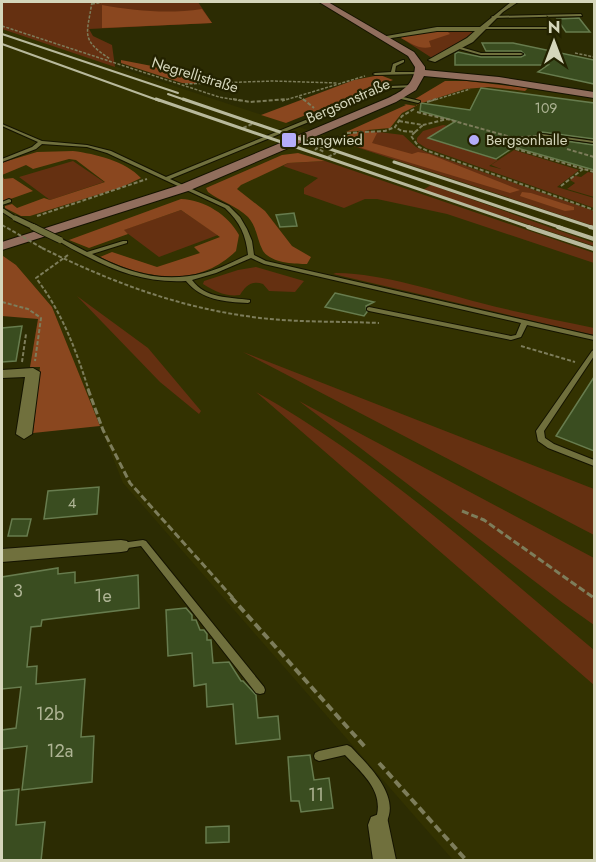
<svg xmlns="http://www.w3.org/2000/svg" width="596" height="862" font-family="Jost,sans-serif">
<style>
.built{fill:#333201}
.green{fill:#653011}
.forest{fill:#8a471f}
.building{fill:#3a4d20;stroke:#677c4e;stroke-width:1.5}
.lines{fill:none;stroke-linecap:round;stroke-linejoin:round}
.lane-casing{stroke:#141300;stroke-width:2}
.street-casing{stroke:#141300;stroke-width:2}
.secondary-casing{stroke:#141300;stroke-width:2}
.path-far3{stroke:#7d7d5b;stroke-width:1.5;stroke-dasharray:3 1.5;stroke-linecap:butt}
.path-far2{stroke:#7d7d5b;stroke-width:2;stroke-dasharray:4 2;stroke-linecap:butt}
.path-far1{stroke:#7d7d5b;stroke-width:3;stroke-dasharray:7 3;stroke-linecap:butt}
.path{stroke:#7d7d5b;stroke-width:4;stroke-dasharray:8 4;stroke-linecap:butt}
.lane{fill:#70703d;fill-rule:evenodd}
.street{fill:#70703d;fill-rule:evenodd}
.secondary{fill:#916e5d;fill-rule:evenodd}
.rail-far2{stroke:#b8b99c;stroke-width:2}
.rail-far1{stroke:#b8b99c;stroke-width:3}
.rail{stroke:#b8b99c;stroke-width:4}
.lane-bridge-far1-casing{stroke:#141300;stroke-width:7;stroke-linecap:butt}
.lane-bridge-casing{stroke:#141300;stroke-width:8;stroke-linecap:butt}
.path-bridge{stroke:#7d7d5b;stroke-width:2;stroke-dasharray:4 2;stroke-linecap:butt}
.lane-bridge-far1{stroke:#70703d;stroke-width:5}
.lane-bridge{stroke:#70703d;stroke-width:6}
.poi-dot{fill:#b4acf9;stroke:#232200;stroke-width:2}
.labels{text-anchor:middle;stroke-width:4.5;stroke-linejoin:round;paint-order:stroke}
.far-number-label{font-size:14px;fill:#aeb494}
.far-street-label{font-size:15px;fill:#d5d6bb;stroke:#232200}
.far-poi-label{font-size:15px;fill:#d5d6bb;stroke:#232200;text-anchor:start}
.number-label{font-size:15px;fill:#aeb494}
.near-number-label{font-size:18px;fill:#aeb494}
</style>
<rect width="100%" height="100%" fill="#2c2c03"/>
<path class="built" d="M2,29L332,138L387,116L418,99L452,87L483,85L525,88L594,99V103L533,95L469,113L457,108L441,106L431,111L416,110L510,136L534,129L594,137V159L538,142L532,147L594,165V173L588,172L568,188L594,197V860H453L123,483L52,307L16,265L2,256Z"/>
<g class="green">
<path d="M2,2H198L212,23L89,29L93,36L112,45L115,67L2,29Z"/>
<path d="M470,30L473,32L470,35L432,58L401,38C415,28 452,31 470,30Z"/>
<path d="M443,125L448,126L428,138L498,160L489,166L501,169L491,165L514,150L579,170L557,187L594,198V208L426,148L417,142V138L423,131Z"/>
<path d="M363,130L403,135L416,147L426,152L594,211V226L335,140Z"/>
<path d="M73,161L104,182L50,200L19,177Z"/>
<path d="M325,161L594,253V263L447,214L377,199H365L344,208L304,194V188L318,178L283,166L288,163Z"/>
<path d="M588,172L594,173V197L567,189L575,183L570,180L575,176L581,177Z"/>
<path d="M431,185L594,243V246L423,190Z"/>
<path d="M181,210L218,235L159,257L123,230Z"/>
<path d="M256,267L304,281L295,292L269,291L263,284C251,280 245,287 240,295C226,297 214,291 203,284L204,281L238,270Z"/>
<path d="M336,273C386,274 434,291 481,303C519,313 557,320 594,328V335L333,274Z"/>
<path d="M77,296L148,348L201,411L199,414L160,382Z"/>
<path d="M243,352L594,489V535Z"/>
<path d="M256,392C380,462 485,559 594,650V685Z"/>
<path d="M299,401L594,558V625L563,603Z"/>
</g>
<g class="forest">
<path d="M102,5C136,11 168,14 202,9L212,23L102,28Z"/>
<path d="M446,30L450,34L429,41L431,47C420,50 412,44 401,38L403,36Z"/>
<path d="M121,60L152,66L196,80L197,84L182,83L121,63Z"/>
<path d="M380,75L393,80L286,123L261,115L354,80Z"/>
<path d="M445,81H467L528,88L525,91L489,87L465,89L416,105V106L402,113L390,128L346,132L406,105L404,104L416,106L421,101L415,99Z"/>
<path d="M363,130L377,133L372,143L412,154L418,152L429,154L520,190L510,193L335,140Z"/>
<path d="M73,151C96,154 125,161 141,178L122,187L30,216H21L5,208V206L12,204L17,208L44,198L50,200L105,182L76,160L69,159L33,169L26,165L2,175L4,179L13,178L33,191L2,202V164L4,162L37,152Z"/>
<path d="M298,153L325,161L288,163L241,185L237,189L265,211L292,246L311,257L307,264C295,264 271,263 263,251C257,240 257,227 248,217C237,206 220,201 208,192L206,188L282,155Z"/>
<path d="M522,192L531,193L574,207V210L565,211L520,196Z"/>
<path d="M181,199C205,200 228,215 239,235L236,251C198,289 144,279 100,257L112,252L157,267L200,253L194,247L220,237L181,210L124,230L128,234L89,248L69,240Z"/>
<path d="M3,256L16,265L52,307L100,426L33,433L40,367H30L38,319L2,316Z"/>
</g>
<g class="building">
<path d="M579,18L590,32H566L557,19Z"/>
<path d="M482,43H513L594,60V84L538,72L548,65H455V54L458,52L481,57H521L525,55L521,51H486Z"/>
<path d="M481,88L594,103V139L542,132L540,134L544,138L594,145V170L514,147L496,159L428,138L456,121L420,111L421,103L470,110Z"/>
<path d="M294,213L297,226L280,227L276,215Z"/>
<path d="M335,293L374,302L366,306L367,312L364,316L325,307Z"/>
<path d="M22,326L16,361L2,362V328Z"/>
<path d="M594,377V451L556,436Z"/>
<path d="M99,487L97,514L44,519L48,491Z"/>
<path d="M12,519H31L27,536H8Z"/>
<path d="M58,568V574L75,572V583L138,575L139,608L42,620L41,626L31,627L27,667L37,666L36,684L85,679L81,737L94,736L92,782L22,790L27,746L2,749V730L16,728L21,687L2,689V577Z"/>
<path d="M186,608L192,615V620H196L200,630H204L207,634V640H211L213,663L229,662L241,681H243L256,695L258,718L278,716L280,739L236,744L233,704L207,707L206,684L194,686L192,653L168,656L166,610Z"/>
<path d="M310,755L314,780L329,778L333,808L301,812L299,801H291L288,757Z"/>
<path d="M19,789L16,825L45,822L41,861H2V791Z"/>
<path d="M229,826V842L206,843V827Z"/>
</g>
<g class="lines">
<defs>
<g id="lane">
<path d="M581,14L582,16L493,18L491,17L493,16Z"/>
<path d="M481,27H550L552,28L550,29H480Z"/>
<path d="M457,46L481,53H521L523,54L521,55H481L456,48Z"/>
<path d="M403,60H404V62L396,66L395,72H421V74L375,75L373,74L375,73L391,72L393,64Z"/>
<path d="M415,85L416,86L414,87L392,88L170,179L229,206L240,217L247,229L252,241L254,255L266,261L594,336V340L527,325L521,337L511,340L369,311L367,310V308L369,307L511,336L516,335L521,323L264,264L251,258L216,273L192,280C206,299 229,297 250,300V302L248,303C225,302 201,300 186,281C149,283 119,273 86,256C76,251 66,246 57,240L58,239H62L87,252L123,241H127V243L92,254C128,273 163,284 204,273C220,269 234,261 248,255C246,235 240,222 225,208L107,153L87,147L42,144L36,149L2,162V159L32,147L38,142L2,126V124L42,141L87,145L111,151L166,177L389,86Z"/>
<path d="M399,96L420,101V102L418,103L397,98V97Z"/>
<path d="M542,134L594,141V143L544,136L542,135Z"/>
<path d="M9,199L11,200V202L2,205V202Z"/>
<path d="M2,208L4,209L18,218L13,219L2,212Z"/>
<path d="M594,350V356L544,431L545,438L554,444L594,460V466L548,448L538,441L536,431L592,351Z"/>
<path d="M143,540L146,541L264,687L265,690L264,693L260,694L256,693L141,546L121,549L118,548L117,546L118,544L121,543Z"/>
<path d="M347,745L351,747C366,763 395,790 389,815C388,819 386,824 384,828L380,829L376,828L374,824C387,794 365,776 345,755L319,761L315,759L314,756L315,753L319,751Z"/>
</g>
<g id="street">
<path d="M511,2H518L503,12L473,42L435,62L428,60L467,38L475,31H437L385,39L381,37L437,27H480Z"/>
<path d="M33,368L40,372L32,434L24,439L16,434L25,377L2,378V370Z"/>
<path d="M121,540L127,541L130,546L127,551L121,552L2,562V549Z"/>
<path d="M379,814L387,817L396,860H373L368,825L371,817Z"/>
</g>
<path id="secondary" d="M319,2H328L414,52L425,67V70L499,77L594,92V98L499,83L424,76L416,90L396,102L188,191L2,250V242L180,185L388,98C403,91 414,84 415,67L408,56Z"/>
</defs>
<use href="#lane" class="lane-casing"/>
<use href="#street" class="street-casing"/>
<use href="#secondary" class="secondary-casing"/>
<g class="path-far3">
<path d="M92,2C87,35 80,39 110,59"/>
<path d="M92,4L103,2"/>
<path d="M2,26L219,97L242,101"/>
<path d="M575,53L594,57"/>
<path d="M185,84L273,81L337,83"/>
<path d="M299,97L306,101"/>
<path d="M282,101L365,76"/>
<path d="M431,101L470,89"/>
</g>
<g class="path-far2">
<path d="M233,99L250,102L287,99"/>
<path d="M303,99L314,108"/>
<path d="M427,102L436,99"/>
<path d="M414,109L402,116L395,127L402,131L415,132L423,125"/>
<path d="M417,112L445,119"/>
<path d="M399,121L423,125L447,119L514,138L537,136"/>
<path d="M243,128L252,124"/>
<path d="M415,132L411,136L419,147L428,151L594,210"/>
<path d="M347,133L385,131L395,127"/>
<path d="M531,138L516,149L594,172"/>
<path d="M567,149L594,157"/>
<path d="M315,150L317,148L324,152"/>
<path d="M328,157L336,153"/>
<path d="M561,186L583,169"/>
<path d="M37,216L147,179"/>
<path d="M42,248C107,280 174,306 246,316C290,323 335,321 379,323"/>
<path d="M68,255L36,278C62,312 76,350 89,391"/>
<path d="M2,302L28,309L41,318L35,361"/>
<path d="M521,346L575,362"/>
<path d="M22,362L26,334"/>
</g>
<g class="path-far1">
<path d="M88,389L103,430L130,483L233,598"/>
<path d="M462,511L484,520L594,598"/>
</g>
<g class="path">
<path d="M231,597L365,747"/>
<path d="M379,763L466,860"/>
</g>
<use href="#lane" class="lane"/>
<use href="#street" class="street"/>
<use href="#secondary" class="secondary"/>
<g class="rail-far2">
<path d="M2,34L178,93"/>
<path d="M2,44L160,101"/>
<path d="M168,94L188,101"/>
</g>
<g class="rail-far1">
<path d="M156,99L532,228"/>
<path d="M183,99L562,228"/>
<path d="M394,162L594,228"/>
</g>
<g class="rail">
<path d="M528,227L594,249"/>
<path d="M558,227L594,239"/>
<path d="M590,227L594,228"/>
</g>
<defs>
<path id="lane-bridge-far1" d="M15,218L36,228"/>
<path id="lane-bridge" d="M33,227L60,240"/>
</defs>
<use href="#lane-bridge-far1" class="lane-bridge-far1-casing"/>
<use href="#lane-bridge" class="lane-bridge-casing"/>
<path class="path-bridge" d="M2,225L42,248"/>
<use href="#lane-bridge-far1" class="lane-bridge-far1"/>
<use href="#lane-bridge" class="lane-bridge"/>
</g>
<g class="poi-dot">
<rect x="281" y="132" width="16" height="16" rx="3"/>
<circle cx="474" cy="140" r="6"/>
</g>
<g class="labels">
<g class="far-number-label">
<text x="546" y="113">109</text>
</g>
<g class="far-street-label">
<text transform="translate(195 75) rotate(17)" y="5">Negrellistraße</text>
<text transform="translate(348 101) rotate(-24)" y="5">Bergsonstraße</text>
</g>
<g class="far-poi-label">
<text x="302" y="145">Langwied</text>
<text x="486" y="145">Bergsonhalle</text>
</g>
<g class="number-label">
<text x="72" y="508">4</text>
</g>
<g class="near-number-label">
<text x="18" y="597">3</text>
<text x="103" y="602">1e</text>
<text x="50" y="720">12b</text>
<text x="60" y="757">12a</text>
<text x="316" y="801">11</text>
</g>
</g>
<rect width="596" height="862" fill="none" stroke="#d5d6bb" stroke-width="6"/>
<g transform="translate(554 42)" stroke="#232200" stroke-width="4.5" paint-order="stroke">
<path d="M0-4.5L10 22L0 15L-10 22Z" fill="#d5d6bb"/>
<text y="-9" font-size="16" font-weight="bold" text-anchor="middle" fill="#d5d6bb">N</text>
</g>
</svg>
